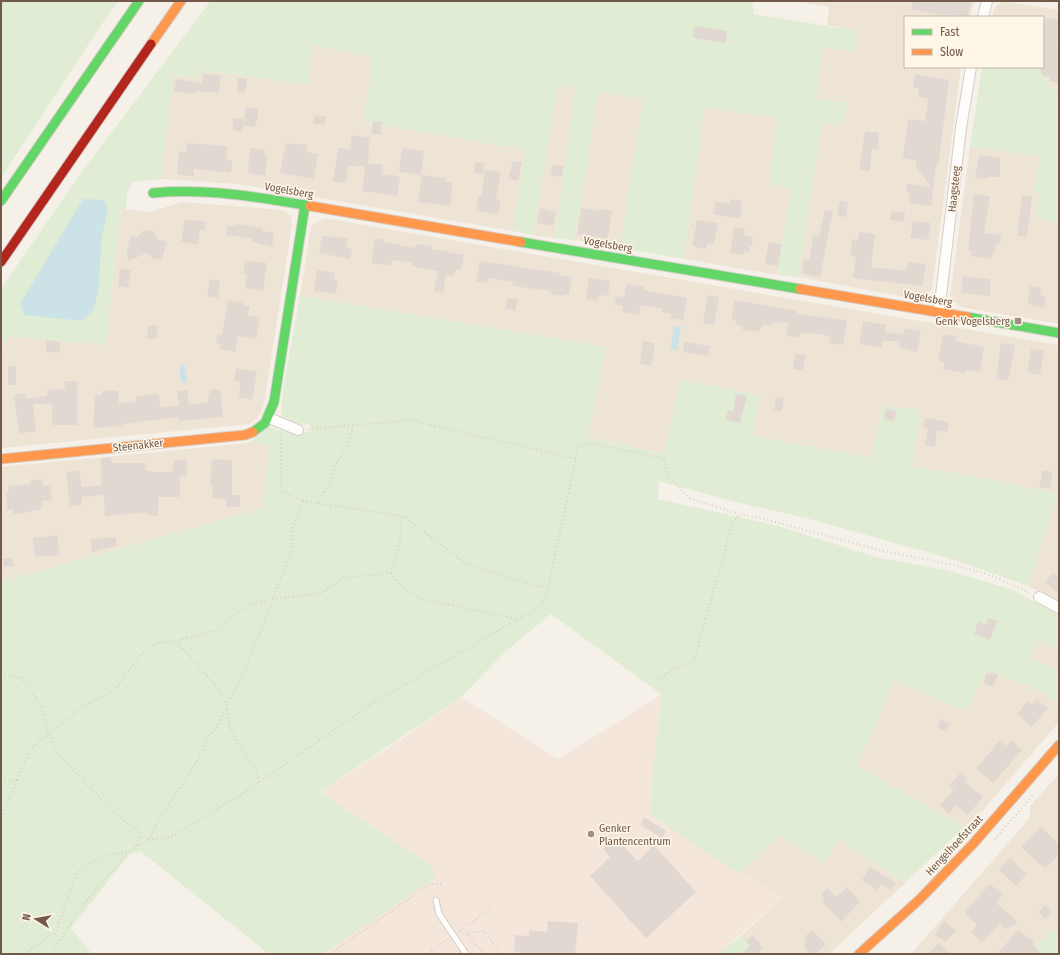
<svg xmlns="http://www.w3.org/2000/svg" width="1060" height="955" font-family="'Fira Sans Condensed',sans-serif">
<style>
.residential{fill:#eee4d6}
.commercial{fill:#f5e6dc}
.green{fill:#e1ecd4;fill-rule:evenodd}
.water{fill:#cbe3e6}
.building{fill:#e1d9d1}
.lines{fill:none;stroke-linecap:round;stroke-linejoin:round}
.lane-casing{stroke:#d4cec7;stroke-width:7}
.street-casing{stroke:#d4cec7;stroke-width:12}
.fast-casing{stroke:#d5cdc6;stroke-width:11}
.slow-casing{stroke:#d5cdc6;stroke-width:11}
.jam-casing{stroke:#d5cdc6;stroke-width:11}
.path{stroke:#d7d0ca;stroke-width:2;stroke-dasharray:1 3;stroke-linecap:butt}
.lane{stroke:#fefdfc;stroke-width:5}
.street{stroke:#fefdfc;stroke-width:10}
.fast{stroke:#63d668;stroke-width:9}
.slow{stroke:#ff974d;stroke-width:9}
.jam{stroke:#b3261e;stroke-width:9}
.poi-dot{fill:#a08e82;stroke:#fef6e9;stroke-width:1.5}
.labels{text-anchor:middle;stroke-width:3;stroke-linejoin:round;paint-order:stroke}
.street-label{font-size:11px;fill:#72594a;stroke:#fef6e9}
.poi-label{font-size:11px;fill:#72594a;stroke:#fef6e9;text-anchor:end}
</style>
<rect width="100%" height="100%" fill="#f5f1e9"/>
<g class="residential">
<path d="M794,1H974L970,17H905V67H961L932,290L921,300L798,277L822,123L846,103L816,98L823,47L854,52L857,31L827,25L829,7Z"/>
<path d="M1001,1L1059,10V96L1037,67H1043V17H992L994,9Z"/>
<path d="M311,45L373,57L363,122L525,150L513,231L238,184L161,179L173,75L199,79L200,70L309,85Z"/>
<path d="M558,85L575,88L555,238L533,235Z"/>
<path d="M598,92L643,99L620,248L575,240Z"/>
<path d="M704,108L778,118L769,184L791,187L777,275L684,259Z"/>
<path d="M970,147L1040,156L1034,192L1039,194L1036,215L1044,220L1059,223V324L960,307L950,297Z"/>
<path d="M182,202L283,210L291,216L292,225L264,403L260,415L250,424L1,448V347L9,336L106,345L121,209L150,212Z"/>
<path d="M324,218L1059,345V602L1028,586L1058,494L984,478L912,466L921,410L882,406L873,459L751,435L761,396L680,380L665,454L588,437L606,347L300,296L311,226Z"/>
<path d="M249,443H269L263,508L1,582V467Z"/>
<path d="M1037,641L1059,649V673L1047,665L1030,660Z"/>
<path d="M987,670L1044,693L1059,706V722L984,809L964,827L857,766L894,680L965,711Z"/>
<path d="M1059,774V935L1052,929L1035,947L1043,954H911L1022,827L1030,816V806Z"/>
<path d="M779,836L823,863L839,839L905,883L829,954H756L741,936L783,897L739,874Z"/>
</g>
<path class="commercial" d="M661,695L649,814L783,897L718,954H332L329,950L435,878L432,866L320,792L399,741L461,697L558,759Z"/>
<g class="green">
<path d="M1,1H118L99,28L1,178Z"/>
<path d="M211,1H752L754,14L857,31L854,52L823,47L816,98L847,103L844,125L822,124L798,277L777,275L791,188L769,184L777,118L704,108L684,259L620,248L643,99L598,92L575,240L555,238L575,88L558,86L533,235L513,231L525,150L363,122L373,57L312,45L309,85L201,70L199,79L173,75L161,179L132,182L127,193L126,209H121L106,345L9,336L1,347V289L80,174ZM102,236L92,312L81,321L61,319Z"/>
<path d="M982,67H1037L1059,96V223L1044,220L1036,215L1039,194L1034,192L1040,156L970,147Z"/>
<path d="M300,296L606,347L588,437L664,454L680,380L761,396L752,435L872,458L882,406L921,410L912,466L984,478L1058,494L1028,586L955,560L806,518L736,502L659,481L658,499L778,526L879,558L947,570L1013,590L1059,615V649L1037,642L1030,660L1047,665L1059,673V706L1044,693L987,670L965,711L894,680L857,766L964,827L905,883L839,839L824,863L779,836L739,874L649,814L661,694L551,614L507,650L461,697L320,792L432,866L435,878L329,950L321,954H269L140,851L129,855L71,928L92,954H1V582L263,508L269,444L249,443L269,427L293,434L310,431V424L302,425L281,416L283,389Z"/>
<path d="M1052,929L1059,935V954H1043L1035,947Z"/>
<path d="M741,936L756,954H718Z"/>
</g>
<g class="water">
<path d="M83,199L104,200L108,208L102,236L98,294L92,312L81,321L24,315L20,304Z"/>
<path d="M674,326L681,327L677,350L670,349Z"/>
<path d="M179,365H185L187,382L181,383Z"/>
</g>
<g class="building">
<path d="M912,1L931,3L932,1H971L968,17L947,14V16L911,9Z"/>
<path d="M1046,18L1059,20L1057,49L1059,50V83L1050,81V77L1043,76L1038,67H1043V31Z"/>
<path d="M694,26L727,31L726,43L693,38Z"/>
<path d="M203,73L221,76L219,93L197,91L196,94L174,92L176,79L202,83Z"/>
<path d="M915,74L949,80L939,160L935,171L932,198H933L932,206L909,203L910,193H906L907,184L931,187L916,167V161L903,158L908,119L925,121L928,99L918,96L919,88H913Z"/>
<path d="M238,78L247,79L245,93L237,92Z"/>
<path d="M245,108H258V120L256,121L255,127L244,126Z"/>
<path d="M314,115L326,116L325,125L313,124Z"/>
<path d="M233,118L244,119L243,132L233,131Z"/>
<path d="M373,121L382,122L381,135L371,134Z"/>
<path d="M865,131L879,133L878,150L872,149L870,171L859,170Z"/>
<path d="M352,135L370,138L368,163L383,165L382,174L400,176L397,196L362,191L365,167L348,165L346,183L333,182L338,148L350,149Z"/>
<path d="M187,143L227,146L226,159L232,160L231,173L194,169V176L177,175L179,151L186,152Z"/>
<path d="M286,143L308,145L306,152L318,154L314,179L280,173Z"/>
<path d="M250,148L264,150L267,158L265,176L251,174L248,171Z"/>
<path d="M402,148L424,151L421,175L399,172Z"/>
<path d="M979,155L1000,158V177H987L986,179L975,178Z"/>
<path d="M513,161L522,163L518,181L508,179Z"/>
<path d="M475,162L485,163L483,175L473,173Z"/>
<path d="M552,165L564,166L562,177L551,175Z"/>
<path d="M485,170L501,172L496,199L501,200L498,215L476,211L479,195L481,196Z"/>
<path d="M422,175L446,178L445,181L453,182L450,206L418,202Z"/>
<path d="M974,194L990,196L984,233L1001,235L1000,244H996L994,254H992L991,259L971,256L972,251H968Z"/>
<path d="M1022,195L1032,196L1027,237L1017,236Z"/>
<path d="M730,199L742,201L740,219L713,214L716,201L730,204Z"/>
<path d="M840,201L848,202L846,217L837,216Z"/>
<path d="M540,208L556,212L553,226L537,223Z"/>
<path d="M581,208L602,211V209L612,210L608,239L577,234Z"/>
<path d="M825,210L833,211L820,277L802,274L804,260L809,261L813,236H819Z"/>
<path d="M891,211L905,212L904,222L890,220Z"/>
<path d="M185,219L206,222L205,231L200,230L198,245L181,242Z"/>
<path d="M697,220L718,223L714,244L707,243L706,249L692,246Z"/>
<path d="M913,221L931,223L928,240L910,238Z"/>
<path d="M235,224L263,228L262,231L274,233L272,247L252,242V239L226,235L227,225L234,226Z"/>
<path d="M734,227L745,229L744,235L753,237L752,246H750L749,252L745,251L744,255L730,253Z"/>
<path d="M144,230L153,231L159,240L167,241L162,260L153,259L147,253L128,261L127,252L130,236L137,237Z"/>
<path d="M859,232L875,234L871,267L906,271L907,262L926,264L923,286L853,278L856,256L850,255L852,239L858,240Z"/>
<path d="M322,236L348,238L346,248L352,249L350,259L319,253Z"/>
<path d="M375,238L383,239V242L415,248L416,244L432,246V249L464,255L461,270L456,269L454,276L446,275L443,292L434,291L438,271L412,266V263L392,260L390,266L371,263Z"/>
<path d="M769,242L782,244L778,266L765,264Z"/>
<path d="M245,260L267,263L263,291L245,288L247,275L244,274V271Z"/>
<path d="M480,261L560,273V275L572,277L569,295L563,294V296L551,294V291L512,286L513,282L489,278L488,283L476,281Z"/>
<path d="M120,268L131,270L128,288L118,286Z"/>
<path d="M317,270L335,273L334,280L338,281L336,294L314,291Z"/>
<path d="M963,276L990,279V296L961,293Z"/>
<path d="M589,278L610,281L608,296L599,295L598,301L586,299Z"/>
<path d="M210,279L220,281L218,298L207,296Z"/>
<path d="M626,284L644,287L643,290L687,298L683,320L670,318L671,314L662,312V309L640,305L639,315L622,312L623,306L615,305L616,296L624,297Z"/>
<path d="M1030,286L1042,288L1040,295L1046,296L1044,308L1027,304Z"/>
<path d="M708,295L719,297L714,325L703,323Z"/>
<path d="M507,298L518,299L515,311L505,309Z"/>
<path d="M228,300L243,303V305L250,306L248,315L260,317L256,339L238,336L235,352L219,349L221,344L216,343L218,334L222,335Z"/>
<path d="M735,300L797,311V314L847,320L843,345L829,343L830,336L807,332V334L800,333L799,338L786,336L788,323L772,322L771,326L763,324L758,332L742,330L743,326L735,324L736,320L731,319Z"/>
<path d="M863,321L886,325L885,332L903,334L904,328L921,331L917,352L899,347L900,341H883L882,348L859,344Z"/>
<path d="M148,325L158,326L156,339H147Z"/>
<path d="M943,334L957,336L956,341L984,347L980,372L966,370L965,373L943,369L945,363L938,361Z"/>
<path d="M47,340L60,342V353L46,352Z"/>
<path d="M643,341L655,343L651,366L640,364Z"/>
<path d="M684,342L710,346L708,356L683,352Z"/>
<path d="M1001,343L1015,345L1009,378H1007V380L996,379Z"/>
<path d="M1031,349L1044,351L1040,375L1027,372Z"/>
<path d="M795,353L806,355L803,371L793,369Z"/>
<rect x="8" y="366" width="8" height="19"/>
<path d="M236,368L257,372L252,400L239,397L240,382L234,381Z"/>
<path d="M65,381H77V425H52V404H33L36,431L19,434L14,395L24,393L27,399L47,396V390L65,389Z"/>
<path d="M220,389L223,417L179,421V417L161,419L122,424V426L93,428L95,395H102V391L118,390L119,403L136,402V397L143,396V395L159,394L160,408L179,405L177,391L187,390L189,404L207,403L210,390Z"/>
<path d="M736,394L747,396L740,423L726,420L728,410L733,411Z"/>
<path d="M776,397L784,398L782,411L774,410Z"/>
<path d="M886,409L896,411L894,421L884,420Z"/>
<path d="M925,418L949,422L947,432L937,430L935,447L925,445L928,429L923,428Z"/>
<path d="M111,457L112,463H145L146,470L153,472H172L174,460H187V476H180V497H158V516L147,515V512L105,516L104,495L82,497V505L70,506L66,472L79,471L82,487L101,485V458Z"/>
<path d="M212,459L232,460V495H240V507H226V499L212,498L213,485H210Z"/>
<path d="M1043,470L1053,472L1050,489L1039,487Z"/>
<path d="M42,479L43,486H50L52,500L41,501L42,509L13,515V509L7,510L6,492H9L8,486L30,484V481Z"/>
<path d="M57,535L60,555L35,557L33,538Z"/>
<path d="M116,537L117,546L92,552L91,539Z"/>
<path d="M13,558L14,566L4,567L3,559Z"/>
<path d="M1053,573L1059,578V595L1045,582Z"/>
<path d="M988,618L997,621L990,640L974,634L978,622L986,625Z"/>
<path d="M991,672L998,675L993,687L983,683L987,673L990,674Z"/>
<path d="M1036,699L1048,708L1032,727L1017,714L1028,701L1032,704Z"/>
<path d="M941,719L950,724L946,732L937,727Z"/>
<path d="M1011,740L1022,750L993,783L976,769L999,741L1006,746Z"/>
<path d="M961,772L967,778L964,781L983,797L968,815L956,805L949,814L940,805L954,789L949,786Z"/>
<path d="M644,817L666,831L662,838L640,825Z"/>
<path d="M1041,827L1059,844V854L1045,869L1021,847Z"/>
<path d="M614,839L622,847L623,846L638,861L654,845L696,892L646,938L590,876L610,857L603,849Z"/>
<path d="M1010,858L1027,874L1016,886L999,870Z"/>
<path d="M870,867L896,883L891,890L881,884L877,890L862,880Z"/>
<path d="M990,884L1003,895L996,903L1018,922L1006,929L1000,923L982,942L971,932L977,925L966,915L965,911Z"/>
<path d="M847,887L860,902L841,922L822,901L825,898L821,894L827,888L836,897Z"/>
<path d="M1045,905L1052,912L1045,919L1038,912Z"/>
<path d="M548,921L578,923L575,954H528L514,951L515,935L529,936V930L547,932Z"/>
<path d="M944,921L956,931L945,942L935,934Z"/>
<path d="M813,930L826,945L815,954H809L803,946L806,943L804,940L806,938L805,936Z"/>
<path d="M1018,930L1034,942L1033,945L1042,954H997Z"/>
<path d="M753,935L763,948L756,954H741L750,946L746,941Z"/>
<path d="M938,943L950,954H928Z"/>
</g>
<g class="lines">
<defs>
<path id="lane" d="M436,900L439,914L466,954"/>
<g id="street">
<path d="M983,17L987,1"/>
<path d="M939,312L961,128L971,67"/>
<path d="M269,418L298,430"/>
<path d="M1039,597L1059,608"/>
</g>
<g id="fast">
<path d="M153,193C206,188 258,197 310,206"/>
<path d="M1,201L139,1"/>
<path d="M521,242L800,289"/>
<path d="M967,317L1059,333"/>
<path d="M253,432L265,423L274,402L305,205"/>
</g>
<g id="slow">
<path d="M151,44L181,1"/>
<path d="M310,206L521,242"/>
<path d="M800,289L967,317"/>
<path d="M1,459L245,435L253,432"/>
<path d="M859,954L920,899L973,844L1059,745"/>
</g>
<path id="jam" d="M1,262L151,44"/>
</defs>
<use href="#lane" class="lane-casing"/>
<use href="#street" class="street-casing"/>
<use href="#fast" class="fast-casing"/>
<use href="#slow" class="slow-casing"/>
<use href="#jam" class="jam-casing"/>
<g class="path">
<path d="M308,429L411,420L576,459"/>
<path d="M303,501L404,516L467,565L548,589"/>
<path d="M318,503L330,483L335,466L347,445L354,425"/>
<path d="M391,573L400,543L401,516"/>
<path d="M1,674L21,678L41,705L48,733L60,756L114,813L140,832L136,847"/>
<path d="M658,680L672,670L694,661L732,525L739,514L761,518L883,551L955,565L993,576L1030,593"/>
<path d="M17,780L30,750L48,733L65,722L81,707L115,690L139,657L155,643L176,641L215,631L249,604L273,599L286,564L293,550L292,528L303,501L281,491C280,472 282,453 281,434"/>
<path d="M1,782L17,780L1,820"/>
<path d="M259,782L256,769L236,740L229,724L227,705L243,675L273,599L321,593L344,578L391,573L398,584L422,599L516,619"/>
<path d="M995,839L1033,795"/>
<path d="M148,840L171,837L242,794L373,703L541,606L548,589L578,447L591,443L664,459L668,477L691,499L739,514"/>
<path d="M460,931L490,909"/>
<path d="M24,954L56,933L76,873L90,863L116,853L128,852"/>
<path d="M51,954L83,905L128,852L148,840L161,816L195,765L209,735L217,728L227,705L218,688L176,641"/>
<path d="M330,954L430,884H441"/>
<path d="M428,954L448,939"/>
<path d="M484,954L466,933L484,931L502,954"/>
</g>
<use href="#lane" class="lane"/>
<use href="#street" class="street"/>
<use href="#fast" class="fast"/>
<use href="#slow" class="slow"/>
<use href="#jam" class="jam"/>
</g>
<g class="poi-dot">
<rect x="1014" y="317" width="8" height="8" rx="2"/>
<circle cx="591" cy="834" r="4"/>
</g>
<g class="labels">
<g class="street-label">
<text transform="translate(954 189) rotate(-84)" y="4">Haagsteeg</text>
<text transform="translate(289 190) rotate(10)" y="4">Vogelsberg</text>
<text transform="translate(608 244) rotate(10)" y="4">Vogelsberg</text>
<text transform="translate(928 298) rotate(10)" y="4">Vogelsberg</text>
<text transform="translate(138 445) rotate(-6)" y="4">Steenakker</text>
<text transform="translate(954 845) rotate(-47)" y="4">Hengelhoefstraat</text>
</g>
<g class="poi-label">
<text x="1010" y="325">Genk Vogelsberg</text>
<text x="599" y="832" text-anchor="start">Genker<tspan x="599" dy="13">Plantencentrum</tspan></text>
</g>
</g>
<rect width="1060" height="955" fill="none" stroke="#72594a" stroke-width="4"/>
<rect x="904" y="16" width="140" height="52" fill="#fef6e9" stroke="#c6b7a9"/>
<rect x="912" y="29" width="20" height="6" fill="#63d668" stroke="#c6b7a9"/>
<text x="940" y="36" font-size="12" fill="#72594a">Fast</text>
<rect x="912" y="49" width="20" height="6" fill="#ff974d" stroke="#c6b7a9"/>
<text x="940" y="56" font-size="12" fill="#72594a">Slow</text>
<g transform="translate(36 919) rotate(281)" stroke="#fef6e9" stroke-width="3" paint-order="stroke">
<path d="M0-3L7 15L0 10L-7 15Z" fill="#72594a"/>
<text y="-6" font-size="11" font-weight="bold" text-anchor="middle" fill="#72594a">N</text>
</g>
</svg>
